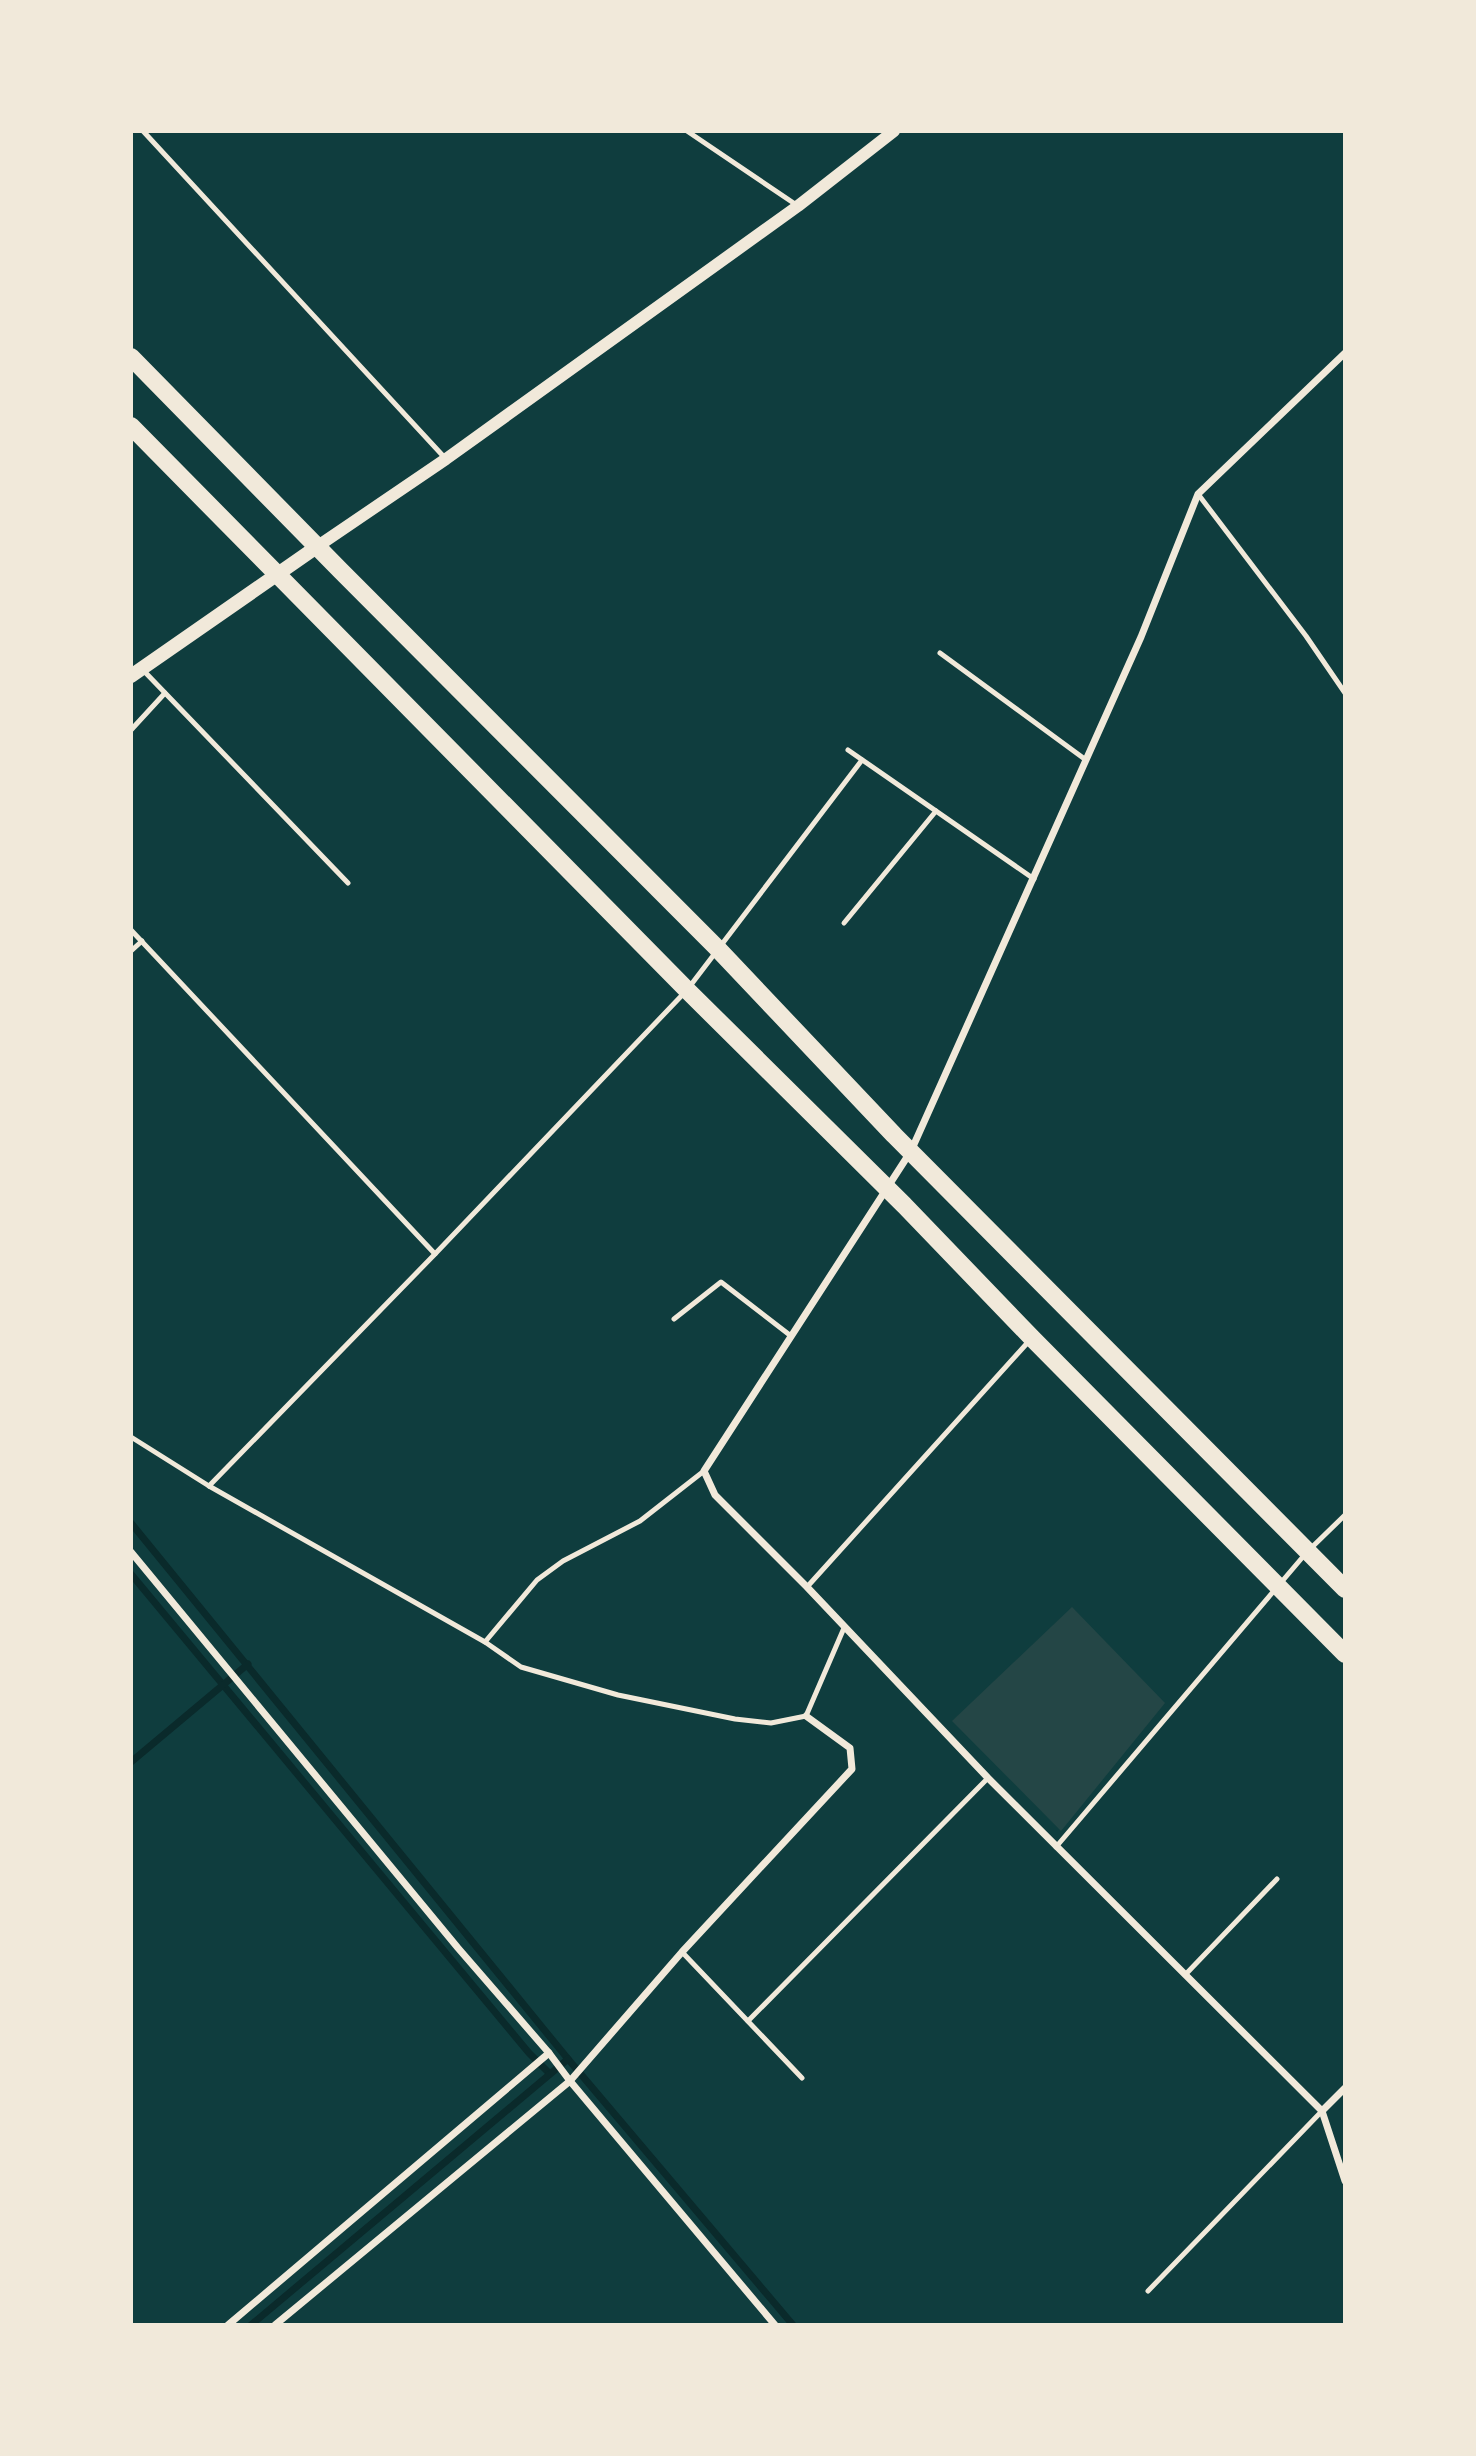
<svg xmlns="http://www.w3.org/2000/svg" width="1476" height="2456" font-family="Inter,sans-serif">
<style>
.green{fill:#244646}
.lines{fill:none;stroke-linecap:round;stroke-linejoin:round}
.stream{stroke:#0a2a2b;stroke-width:7}
.service{stroke:#f1e9da;stroke-width:5}
.minor{stroke:#f1e9da;stroke-width:7}
.tertiary{stroke:#f1e9da;stroke-width:12}
.secondary{stroke:#f1e9da;stroke-width:14}
.primary{stroke:#f1e9da;stroke-width:18}
</style>
<rect width="100%" height="100%" fill="#0f3d3e"/>
<path class="green" d="M1072,1607L1165,1703L1061,1831L952,1721Z"/>
<g class="lines">
<g class="stream">
<path d="M131,1523L568,2059L793,2325"/>
<path d="M131,1574L529,2053L549,2073"/>
<path d="M131,1762L248,1664"/>
<path d="M251,2325L568,2059"/>
</g>
<g class="service">
<path d="M143,131L445,458"/>
<path d="M687,131L798,206"/>
<path d="M1198,494L1306,636L1345,693"/>
<path d="M940,653L1086,760"/>
<path d="M142,669L348,883"/>
<path d="M131,730L165,693"/>
<path d="M848,750L1034,879"/>
<path d="M844,923L936,811"/>
<path d="M131,930L435,1254"/>
<path d="M131,951L142,941"/>
<path d="M674,1319L721,1282L791,1336"/>
<path d="M131,1437L209,1486L485,1642"/>
<path d="M704,1471L640,1521L563,1561L537,1580L485,1642L521,1667L618,1695L735,1719L771,1723L806,1716L844,1628"/>
<path d="M209,1486L435,1254L687,990L862,760"/>
<path d="M807,1587L1030,1340"/>
<path d="M1056,1847L1307,1552L1345,1515"/>
<path d="M682,1952L802,2078"/>
<path d="M1185,1975L1277,1879"/>
<path d="M748,2021L988,1778"/>
<path d="M1148,2291L1322,2111"/>
</g>
<g class="minor">
<path d="M131,1552L458,1948L549,2053L570,2081L775,2325"/>
<path d="M1345,2088L1322,2111L1345,2181"/>
<path d="M1322,2111L988,1778L807,1587L715,1495L704,1471L911,1151L1141,637L1198,494L1345,353"/>
<path d="M228,2325L549,2053"/>
<path d="M275,2325L570,2081L682,1952L852,1769L850,1748L806,1716"/>
</g>
<path class="tertiary" d="M318,546L446,459L798,206L894,131"/>
<path class="secondary" d="M131,676L318,546"/>
<g class="primary">
<path d="M131,357L341,571L717,948L894,1135L1345,1589"/>
<path d="M131,426L687,990L904,1205L1032,1338L1345,1654"/>
</g>
</g>
<rect width="1476" height="2456" fill="none" stroke="#f1e9da" stroke-width="266"/>
</svg>
